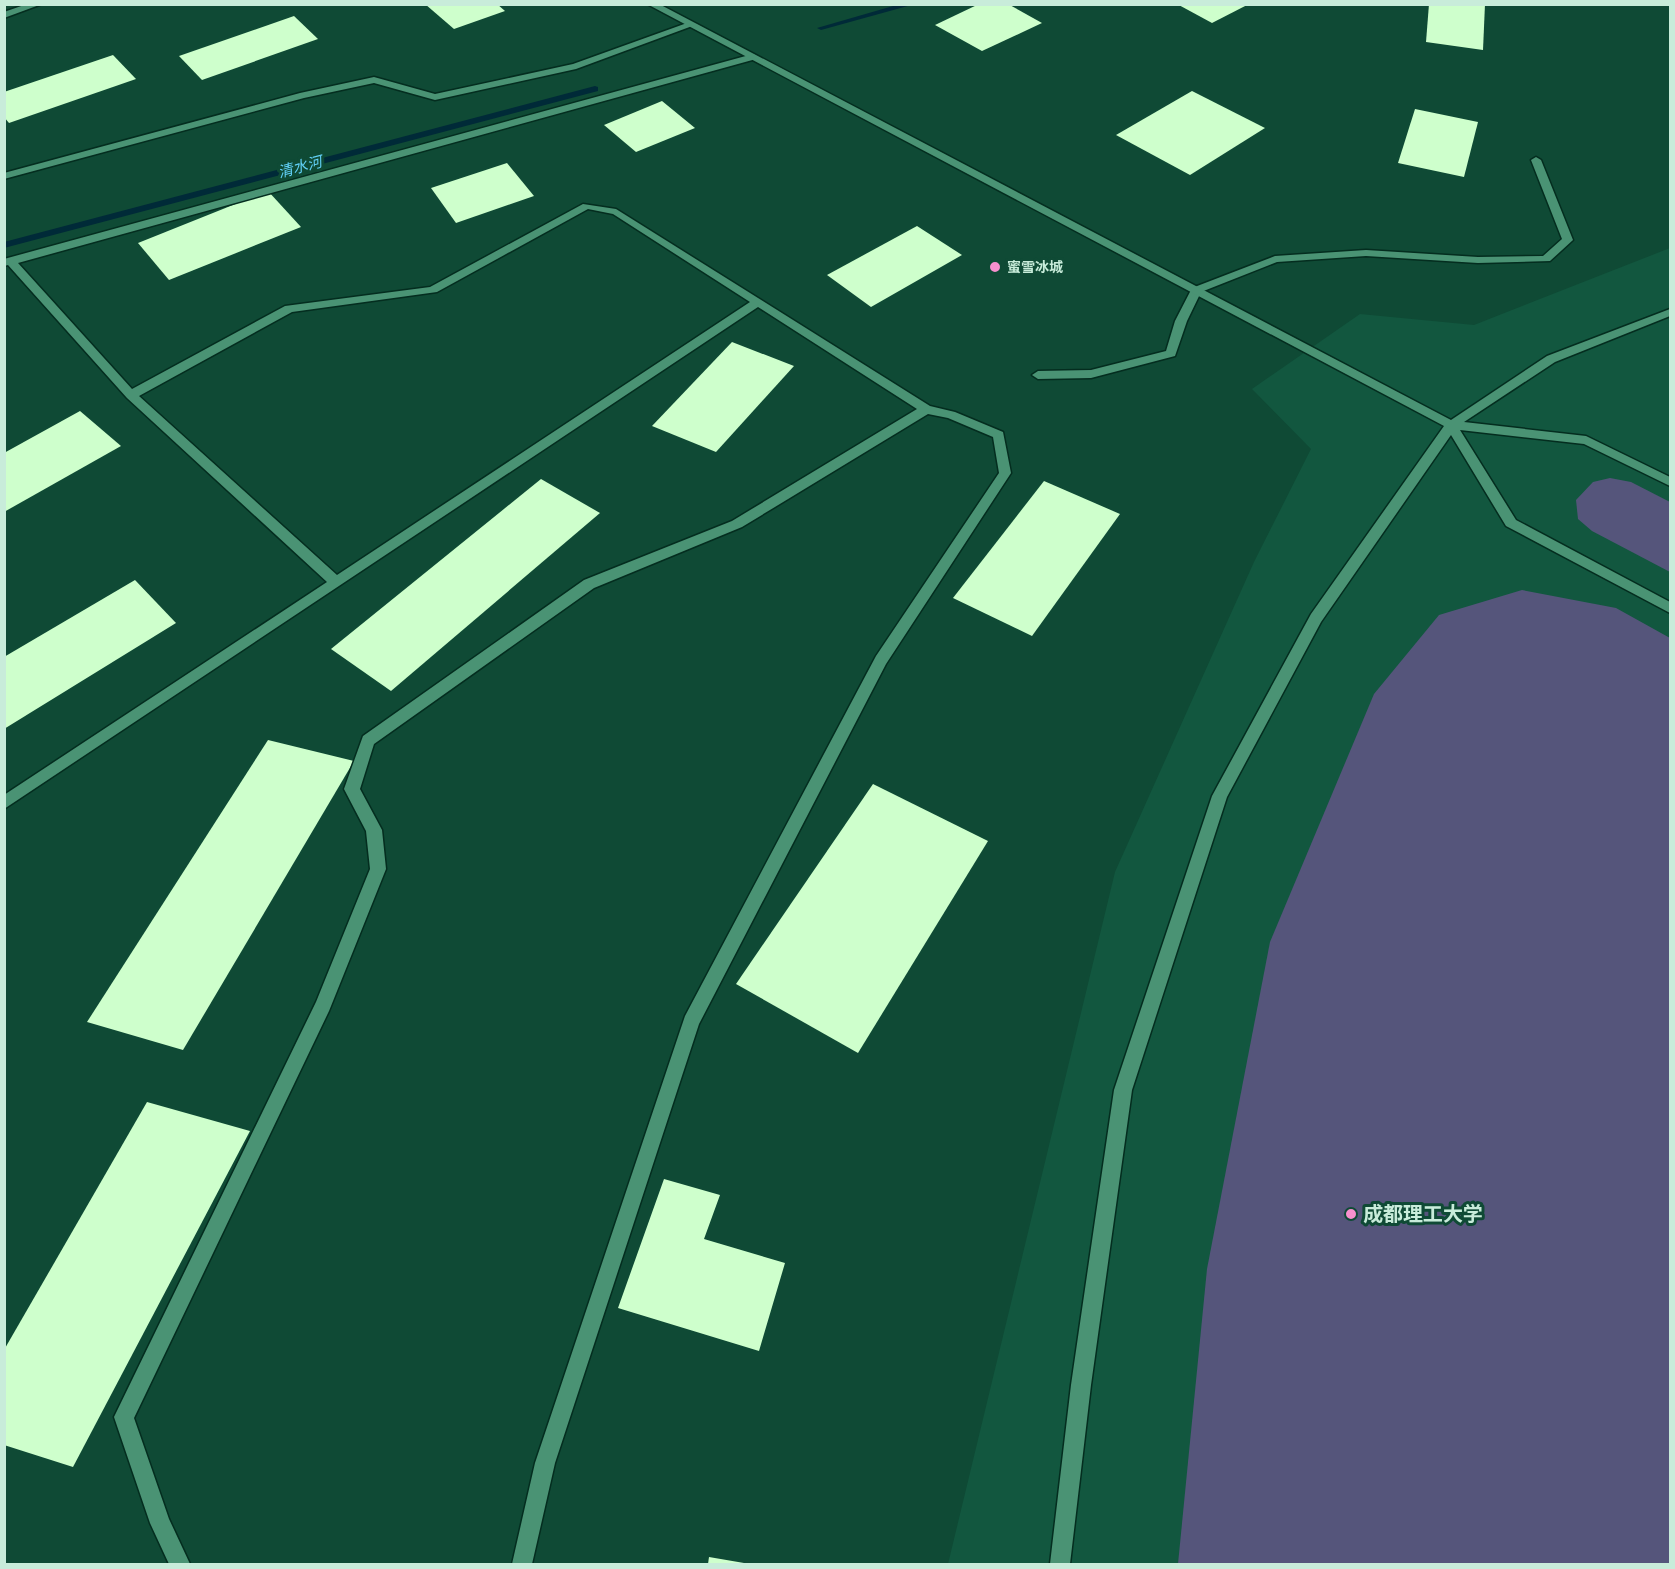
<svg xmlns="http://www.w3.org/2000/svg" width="1675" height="1569" font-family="'Archivo Narrow','Noto Sans SC',sans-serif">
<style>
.built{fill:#12573f}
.green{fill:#55557b}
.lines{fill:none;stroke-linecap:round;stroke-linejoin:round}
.stream{fill:#002a38;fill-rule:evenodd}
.building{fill:#ceffcc}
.service-casing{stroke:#042d1f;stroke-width:3}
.minor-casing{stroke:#042d1f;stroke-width:3}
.tertiary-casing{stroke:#042d1f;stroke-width:3}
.service{fill:#4a9374;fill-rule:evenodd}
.minor{fill:#4a9374;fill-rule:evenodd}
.tertiary{fill:#4a9374;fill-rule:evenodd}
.poi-dot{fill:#f790ce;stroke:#0f4a35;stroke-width:2}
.labels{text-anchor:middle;stroke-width:6;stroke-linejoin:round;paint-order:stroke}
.far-poi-label{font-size:14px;font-weight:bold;fill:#c8ecda;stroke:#0f4a35;text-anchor:start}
.far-water-label{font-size:15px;font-style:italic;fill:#61d0f7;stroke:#0f4a35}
.near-poi-label{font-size:20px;font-weight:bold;fill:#c8ecda;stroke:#0f4a35;text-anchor:start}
</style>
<rect width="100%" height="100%" fill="#0f4a35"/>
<path class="built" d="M1670,248V1564H948L1115,872L1254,562L1311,449L1252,389L1360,314L1474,325Z"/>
<g class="green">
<path d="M1610,478L1631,482L1670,502V572L1592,531L1578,519L1576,500L1593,482Z"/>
<path d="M1522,590L1616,608L1670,638V1564H1178L1207,1269L1270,942L1374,694L1439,615Z"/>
</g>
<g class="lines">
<g class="stream">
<path d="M900,4H915L821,30L817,28Z"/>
<path d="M595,86L598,87V91L4,248V242Z"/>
</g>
</g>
<g class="building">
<path d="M425,4H497L505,11L454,29Z"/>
<path d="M979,4H1008L1042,23L982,51L935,25Z"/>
<path d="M1177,4H1249L1212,23Z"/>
<path d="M1429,4H1485L1483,50L1426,42Z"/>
<path d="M294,16L318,39L202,80L179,56Z"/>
<path d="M113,55L136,79L9,123L4,117V92Z"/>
<path d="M1192,91L1265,128L1190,175L1116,135Z"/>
<path d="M662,101L695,128L636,152L604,125Z"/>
<path d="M1415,109L1478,122L1464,177L1398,163Z"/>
<path d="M507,163L534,196L456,223L431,188Z"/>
<path d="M268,191L301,227L169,280L138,243Z"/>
<path d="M917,226L962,255L871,307L827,275Z"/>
<path d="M732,342L794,366L716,452L652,426Z"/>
<path d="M80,411L121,446L4,512V453Z"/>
<path d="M541,479L600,513L391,691L331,649Z"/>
<path d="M1044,481L1120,514L1032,636L953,598Z"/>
<path d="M135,580L176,623L4,729V657Z"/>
<path d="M268,740L354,761L183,1050L87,1022Z"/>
<path d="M873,784L988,841L858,1053L736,984Z"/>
<path d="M147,1102L250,1131L73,1467L4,1445V1350Z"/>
<path d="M664,1179L720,1195L704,1239L785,1263L759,1351L618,1308Z"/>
<path d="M709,1557L744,1563L743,1564H708Z"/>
</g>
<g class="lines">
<defs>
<g id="service">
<path d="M687,23L695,25L576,69L435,100L374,83L304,98L4,179V173L300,93L374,77L435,94L573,64Z"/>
<path d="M753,54L758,57L756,59L18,263L132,389L285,306L430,287L583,204L616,209L930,406L955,412L1003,432L1011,473L886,664L699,1024L555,1463L532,1564H512L535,1463L685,1016L876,656L999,473L993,437L948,418L928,414L742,527L594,588L374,744L360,789L382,830L386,869L329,1011L134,1418L169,1519L190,1564H169L150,1523L114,1417L316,1002L370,869L366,831L344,789L363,736L584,580L732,521L917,409L758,307L4,809V795L327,582L127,398L8,265L4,266V259ZM588,209L613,214L750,302L337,575L139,396L292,312L437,292Z"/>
<path d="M1536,157L1541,160L1573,240L1550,261L1478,263L1366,256L1277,262L1201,292L1187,321L1175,356L1091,378L1038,379L1032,375L1038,371L1091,370L1166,351L1175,321L1192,288L1275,256L1366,250L1478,257L1543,256L1562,239L1531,160Z"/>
</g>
<path id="minor" d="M647,4H659L1451,420L1547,356L1670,309V316L1555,362L1464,422L1586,436L1670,477V486L1584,444L1460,430L1516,520L1670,602V613L1506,526L1451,435L1321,622L1227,797L1132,1090L1091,1385L1070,1564H1050L1071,1385L1114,1090L1212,796L1311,614L1444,426Z"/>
<path id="tertiary" d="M27,4H42L4,18V12Z"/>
</defs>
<use href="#service" class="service-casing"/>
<use href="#minor" class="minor-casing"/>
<use href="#tertiary" class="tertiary-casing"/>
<use href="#service" class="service"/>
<use href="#minor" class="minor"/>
<use href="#tertiary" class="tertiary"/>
</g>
<g class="poi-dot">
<circle cx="995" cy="267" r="6"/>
<circle cx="1351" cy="1214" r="6"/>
</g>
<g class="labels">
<g class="far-poi-label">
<text x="1007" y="272">蜜雪冰城</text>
</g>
<g class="far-water-label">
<text transform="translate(300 167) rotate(-15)" y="5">清水河</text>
</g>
<g class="near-poi-label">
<text x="1363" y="1221">成都理工大学</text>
</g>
</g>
<rect width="1675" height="1569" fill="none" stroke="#c8ecda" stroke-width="12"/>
</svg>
